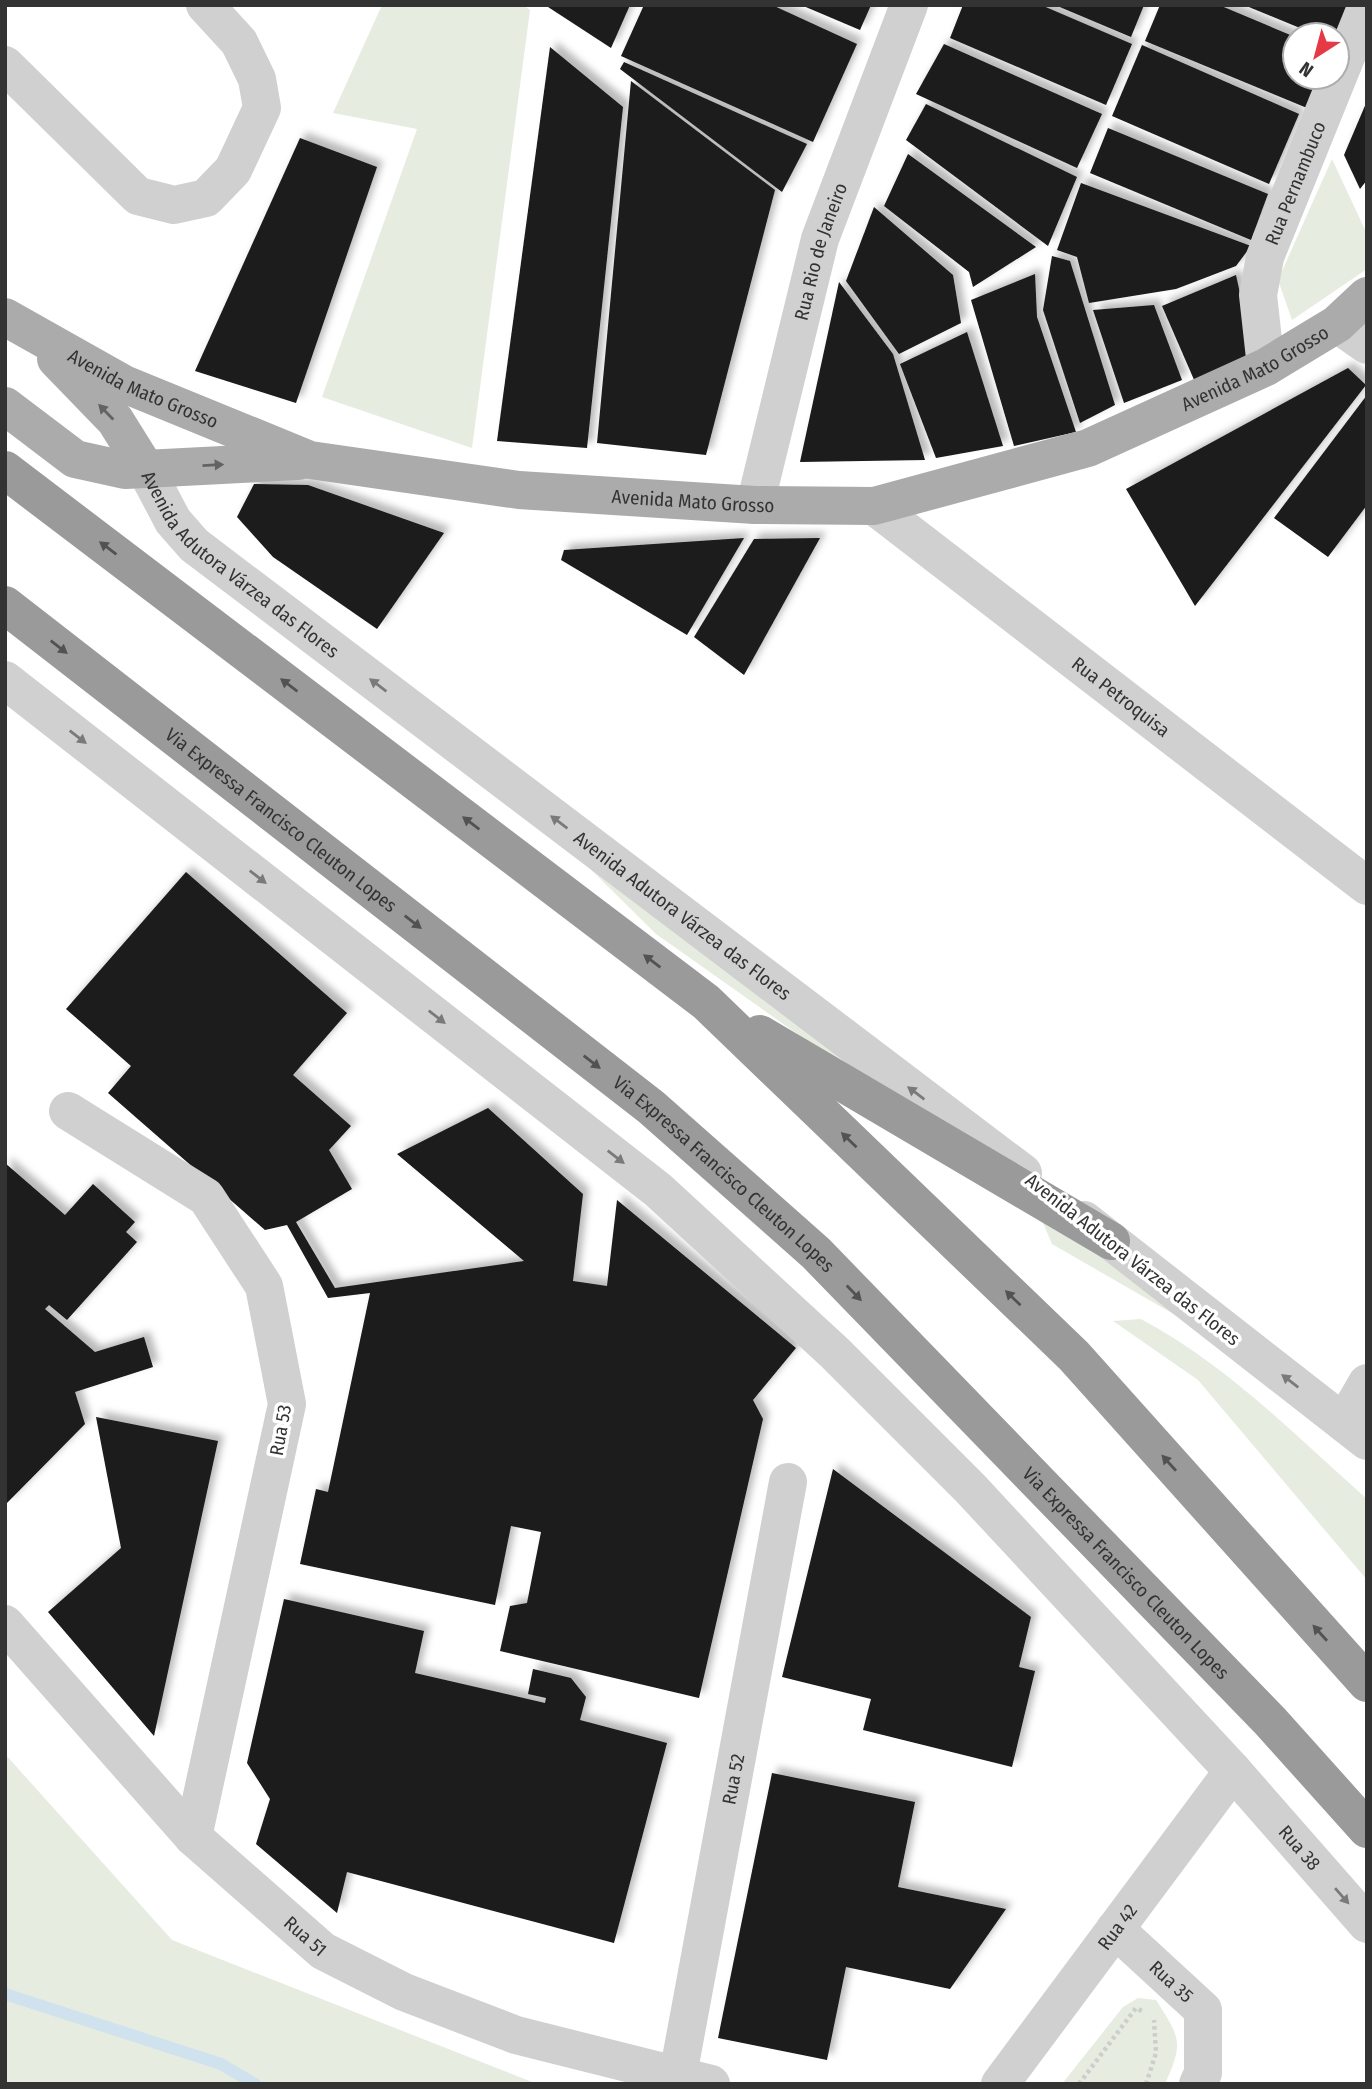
<svg xmlns="http://www.w3.org/2000/svg" width="1372" height="2089" font-family="'Fira Sans Condensed',sans-serif">
<style>
.green{fill:#e6ecdf}
.lines{fill:none;stroke-linecap:round;stroke-linejoin:round}
.stream{stroke:#cfe2ee;stroke-width:12}
.building{fill:#1a1a1a;filter:url(#shadow)}
.path{stroke:#cdcdcd;stroke-width:4.5;stroke-dasharray:3.5 3.5;stroke-linecap:butt}
.minor{stroke:#d0d0d0;stroke-width:38}
.major{stroke:#ababab;stroke-width:38}
.highway{stroke:#9a9a9a;stroke-width:38}
.oneway{fill:#636363}
.oneway2{fill:#525252}
.oneway3{fill:#7a7a7a}
.labels{text-anchor:middle;stroke-width:7;stroke-linejoin:round;paint-order:stroke}
.street-label{font-size:19px;fill:#333;stroke:#fff}
</style>
<defs>
<filter id="shadow"><feDropShadow dx="6" dy="-6" stdDeviation="3.5" flood-color="#0004"/></filter>
</defs>
<rect width="100%" height="100%" fill="#fff"/>
<g class="green">
<path d="M382,5H523L530,10L472,448L322,397L417,129L333,113Z"/>
<path d="M1332,159L1367,234V269L1292,320L1278,280Z"/>
<path d="M563,842L883,1082L881,1093L656,934Z"/>
<path d="M1041,1218L1089,1236L1196,1327L1052,1244Z"/>
<path d="M1141,1319C1227,1365 1295,1435 1367,1499V1580L1198,1380L1113,1321Z"/>
<path d="M5,1754L172,1940L537,2084H5Z"/>
<path d="M1138,1998L1156,2000C1180,2038 1184,2042 1165,2084H1062L1123,2007Z"/>
</g>
<g class="lines">
<path class="stream" d="M5,1994L221,2064L255,2084"/>
</g>
<g class="building">
<path d="M545,5H630L611,48Z"/>
<path d="M644,5H772L857,44L813,142L621,56Z"/>
<path d="M801,5H871L860,30Z"/>
<path d="M963,5H1041L1132,44L1106,105L950,38Z"/>
<path d="M1055,5H1144L1131,37Z"/>
<path d="M1160,5H1219L1295,37V77H1320L1307,108L1145,41Z"/>
<path d="M1244,5H1350L1338,35H1317Z"/>
<path d="M944,44L1102,114L1077,168L916,94Z"/>
<path d="M1142,45L1299,114L1269,184L1112,116Z"/>
<path d="M550,47L623,107L587,448L497,441Z"/>
<path d="M624,62L807,144L782,192L620,69Z"/>
<path d="M631,81L775,190L706,455L597,443Z"/>
<path d="M1367,101V180L1360,189L1344,155Z"/>
<path d="M926,104L1077,177L1048,246L906,140Z"/>
<path d="M1108,128L1268,194L1251,240L1090,173Z"/>
<path d="M300,138L377,167L296,403L195,371Z"/>
<path d="M908,154L1036,247L973,287L969,272L884,206Z"/>
<path d="M1081,183L1251,246L1236,266L1176,289L1089,303L1077,257L1057,250Z"/>
<path d="M874,207L953,275L961,323L899,354L846,281Z"/>
<path d="M1052,256L1070,261L1115,405L1080,423L1043,310Z"/>
<path d="M1035,274L1037,317L1076,432L1014,446L971,300Z"/>
<path d="M1236,275L1254,358L1195,382L1162,306Z"/>
<path d="M839,282L893,354L925,460L800,462Z"/>
<path d="M1154,305L1182,380L1124,403L1093,310Z"/>
<path d="M967,332L1003,446L936,458L900,364Z"/>
<path d="M1348,368L1366,385L1195,606L1126,489Z"/>
<path d="M1367,395V505L1328,557L1274,518Z"/>
<path d="M254,484L308,485L444,533L377,629L273,557L237,517Z"/>
<path d="M744,538L687,635L561,560L564,550Z"/>
<path d="M820,538L744,675L694,637L754,539Z"/>
<path d="M186,872L347,1013L293,1075L351,1126L329,1150L352,1189L296,1222L335,1288L524,1261L397,1154L488,1108L583,1194L573,1281L607,1286L617,1200L796,1348L753,1400L763,1419L699,1698L500,1651L510,1606L527,1603L541,1532L511,1526L495,1605L300,1564L316,1489L328,1492L370,1293L328,1298L287,1225L265,1230L108,1093L131,1066L66,1009Z"/>
<path d="M5,1163L65,1215L93,1184L135,1222L126,1232L137,1242L67,1320L49,1305L45,1309L95,1352L144,1337L153,1367L75,1392L85,1424L5,1505Z"/>
<path d="M96,1417L218,1441L154,1736L48,1612L121,1548Z"/>
<path d="M833,1469L1031,1617L1019,1667L1035,1671L1012,1767L863,1730L871,1699L782,1677Z"/>
<path d="M284,1599L424,1631L415,1673L545,1703L546,1698L528,1694L533,1669L571,1678L586,1697L580,1720L667,1743L614,1943L347,1872L337,1913L256,1844L270,1799L247,1763Z"/>
<path d="M772,1773L915,1802L898,1887L1006,1909L950,1989L846,1967L827,2060L718,2038Z"/>
</g>
<g class="lines">
<g class="path">
<path d="M1079,2084L1136,2008L1142,2011"/>
<path d="M1146,2084L1156,2053L1154,2020"/>
</g>
<g class="minor">
<path d="M5,65L138,196L174,205L206,198L233,170L262,108L257,79L239,42L205,5"/>
<path d="M1337,324L1367,345"/>
<path id="s1" d="M1266,367L1258,295L1265,257L1367,5"/>
<path id="s2" d="M145,468L173,521L194,545L1023,1173"/>
<path id="s3" d="M755,505L820,239L909,5"/>
<path id="s4" d="M874,506L1367,886"/>
<path id="s5" d="M5,680L658,1190L835,1353L970,1488L1233,1771L1367,1924"/>
<path d="M68,1111L206,1197L264,1286L287,1404L193,1837"/>
<path d="M1084,1220L1367,1441"/>
<path d="M1344,1423L1367,1383"/>
<path id="s6" d="M5,1624L193,1837L323,1951L404,1992L516,2035L711,2084"/>
<path id="s7" d="M1115,1929L1203,2010V2073L1198,2084"/>
<path id="s8" d="M678,2075L788,1482"/>
<path id="s9" d="M1000,2084L1233,1771"/>
</g>
<g class="major">
<path id="s10" d="M5,317L124,384L310,460L519,490L755,505L874,506L1088,448L1266,367L1337,324L1367,296"/>
<path d="M56,359L115,420L145,468"/>
<path d="M5,406L75,459L125,470L298,461"/>
</g>
<g class="highway">
<path d="M5,470L706,1002L1074,1356L1367,1683"/>
<path id="s11" d="M5,605L651,1107L816,1253L1270,1721L1367,1829"/>
<path d="M760,1034L1111,1241"/>
</g>
</g>
<defs><path id="oneway-solid" d="M-6-.8H1V-3.2L6.5 0L1 3.2V.8H-6Z" transform="scale(1.75)"/></defs>
<g class="oneway">
<use href="#oneway-solid" transform="translate(106 412) rotate(-134)"/>
<use href="#oneway-solid" transform="translate(213 465) rotate(-3)"/>
</g>
<g class="oneway2">
<use href="#oneway-solid" transform="translate(108 548) rotate(-143)"/>
<use href="#oneway-solid" transform="translate(59 647) rotate(38)"/>
<use href="#oneway-solid" transform="translate(289 685) rotate(-143)"/>
<use href="#oneway-solid" transform="translate(471 823) rotate(-143)"/>
<use href="#oneway-solid" transform="translate(413 922) rotate(38)"/>
<use href="#oneway-solid" transform="translate(652 961) rotate(-143)"/>
<use href="#oneway-solid" transform="translate(592 1062) rotate(38)"/>
<use href="#oneway-solid" transform="translate(849 1140) rotate(-136)"/>
<use href="#oneway-solid" transform="translate(854 1293) rotate(46)"/>
<use href="#oneway-solid" transform="translate(1013 1298) rotate(-136)"/>
<use href="#oneway-solid" transform="translate(1169 1463) rotate(-132)"/>
<use href="#oneway-solid" transform="translate(1320 1633) rotate(-132)"/>
</g>
<g class="oneway3">
<use href="#oneway-solid" transform="translate(378 685) rotate(-143)"/>
<use href="#oneway-solid" transform="translate(78 737) rotate(38)"/>
<use href="#oneway-solid" transform="translate(559 822) rotate(-143)"/>
<use href="#oneway-solid" transform="translate(258 877) rotate(38)"/>
<use href="#oneway-solid" transform="translate(437 1017) rotate(38)"/>
<use href="#oneway-solid" transform="translate(916 1093) rotate(-143)"/>
<use href="#oneway-solid" transform="translate(616 1157) rotate(38)"/>
<use href="#oneway-solid" transform="translate(1290 1381) rotate(-142)"/>
<use href="#oneway-solid" transform="translate(1342 1896) rotate(49)"/>
</g>
<g class="labels">
<g class="street-label">
<text dy="7" stroke="none"><textPath href="#s1" startOffset="191">Rua Pernambuco</textPath></text>
<text dy="7" stroke="none"><textPath href="#s3" startOffset="262">Rua Rio de Janeiro</textPath></text>
<text dy="7" stroke="none"><textPath href="#s10" startOffset="1311">Avenida Mato Grosso</textPath></text>
<text dy="7" stroke="none"><textPath href="#s10" startOffset="156">Avenida Mato Grosso</textPath></text>
<text dy="7" stroke="none"><textPath href="#s10" startOffset="723">Avenida Mato Grosso</textPath></text>
<text dy="7" stroke="none"><textPath href="#s2" startOffset="138">Avenida Adutora Várzea das Flores</textPath></text>
<text dy="7" stroke="none"><textPath href="#s4" startOffset="312">Rua Petroquisa</textPath></text>
<text dy="7" stroke="none"><textPath href="#s11" startOffset="350">Via Expressa Francisco Cleuton Lopes</textPath></text>
<text dy="7" stroke="none"><textPath href="#s2" startOffset="705">Avenida Adutora Várzea das Flores</textPath></text>
<text dy="7" stroke="none"><textPath href="#s11" startOffset="917">Via Expressa Francisco Cleuton Lopes</textPath></text>
<text transform="translate(1133 1259) rotate(38)" y="7">Avenida Adutora Várzea das Flores</text>
<text transform="translate(280 1430) rotate(-80)" y="7">Rua 53</text>
<text dy="7" stroke="none"><textPath href="#s11" startOffset="1484">Via Expressa Francisco Cleuton Lopes</textPath></text>
<text dy="7" stroke="none"><textPath href="#s8" startOffset="301">Rua 52</textPath></text>
<text dy="7" stroke="none"><textPath href="#s5" startOffset="1748">Rua 38</textPath></text>
<text dy="7" stroke="none"><textPath href="#s9" startOffset="196">Rua 42</textPath></text>
<text dy="7" stroke="none"><textPath href="#s6" startOffset="434">Rua 51</textPath></text>
<text dy="7" stroke="none"><textPath href="#s7" startOffset="77">Rua 35</textPath></text>
</g>
</g>
<rect width="1372" height="2089" fill="none" stroke="#333333" stroke-width="14"/>
<g transform="translate(1316 56) rotate(216)"><circle r="33" fill="#ffffff" stroke="#adadad" stroke-width="2"/>
<path d="M0-5L12 26L0 18L-12 26Z" fill="#e63946"/>
<text y="-10" font-size="19" font-weight="bold" text-anchor="middle" fill="#333333">N</text>
</g>
</svg>
